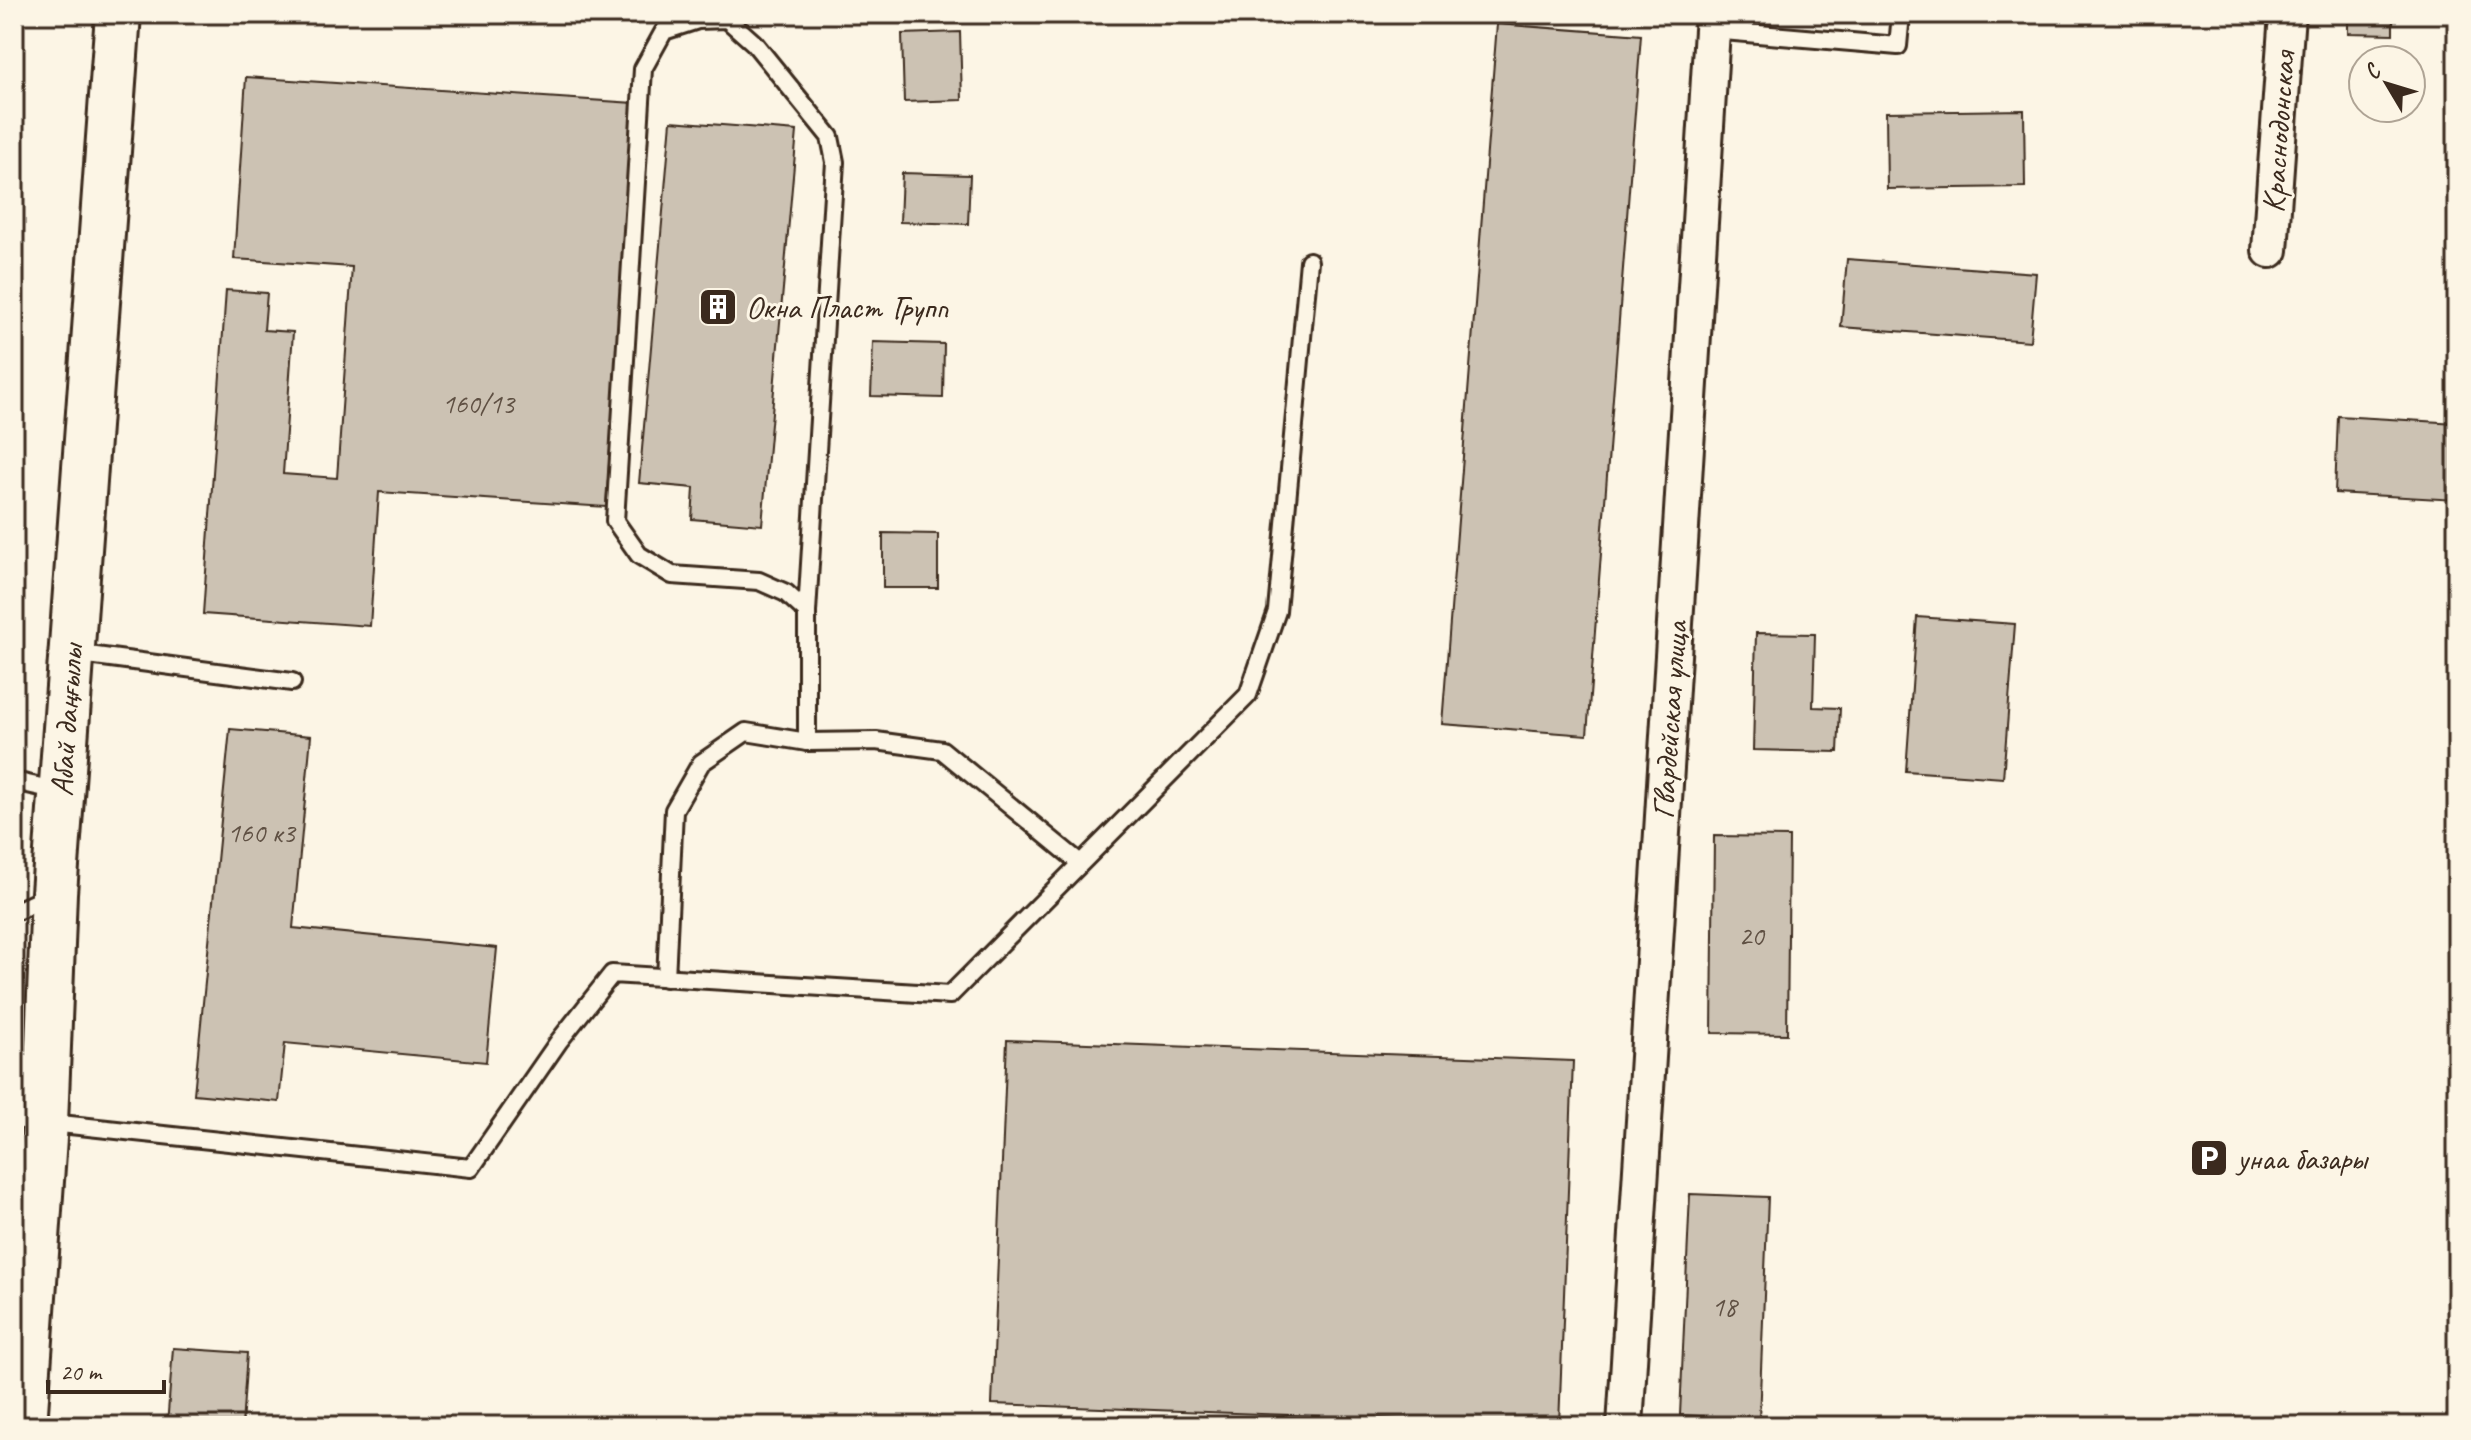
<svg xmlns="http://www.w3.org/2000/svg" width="2471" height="1440" font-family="Caveat,sans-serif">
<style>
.building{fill:#ccc2b3;stroke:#3b2a1e;stroke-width:2}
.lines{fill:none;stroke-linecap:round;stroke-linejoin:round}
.service-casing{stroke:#3b2a1e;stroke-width:22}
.minor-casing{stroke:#3b2a1e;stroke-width:40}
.primary-casing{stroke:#3b2a1e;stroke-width:50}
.service{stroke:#fcf5e5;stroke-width:16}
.minor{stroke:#fcf5e5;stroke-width:34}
.primary{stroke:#fcf5e5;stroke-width:44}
.labels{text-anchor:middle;stroke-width:6;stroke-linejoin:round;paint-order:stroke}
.number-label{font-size:28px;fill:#5f5043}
.street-label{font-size:32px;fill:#3b2a1e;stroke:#fcf5e5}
.poi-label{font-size:32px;fill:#3b2a1e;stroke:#fcf5e5;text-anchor:start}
</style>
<rect width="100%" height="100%" fill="#fcf5e5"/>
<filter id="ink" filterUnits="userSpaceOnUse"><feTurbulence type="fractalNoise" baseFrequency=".0125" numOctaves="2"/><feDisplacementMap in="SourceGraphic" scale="16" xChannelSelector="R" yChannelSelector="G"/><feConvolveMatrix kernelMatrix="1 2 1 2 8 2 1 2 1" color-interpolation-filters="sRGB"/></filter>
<g filter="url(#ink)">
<g class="building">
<path d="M2348,14H2393V34L2348,33Z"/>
<path d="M1497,24L1641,35L1587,735L1442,724Z"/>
<path d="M960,32L962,100L904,102L902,34Z"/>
<path d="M246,77L634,103L606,507L379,492L370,626L203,614L226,290L267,293L264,330L293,332L283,474L337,478L352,267L234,259Z"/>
<path d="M2024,110L2025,187L1887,189L1886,112Z"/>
<path d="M671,121L797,131L762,525L692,519L694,488L639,483Z"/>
<path d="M902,173L970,175L968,224L900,222Z"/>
<path d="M1847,259L2036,273L2030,341L1841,327Z"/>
<path d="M873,342L944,344L943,398L871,396Z"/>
<path d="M2338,416L2457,423V500L2335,493Z"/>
<path d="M883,533L938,534V588H883Z"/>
<path d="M1917,617L2015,624L2003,778L1906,771Z"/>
<path d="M1756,633L1815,634L1813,707L1840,708L1838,752L1753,750Z"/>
<path d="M230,729L311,736L293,928L497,948L486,1062L285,1043L279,1102L194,1094Z"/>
<path d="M1714,836L1789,837L1787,1034L1712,1033Z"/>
<path d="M1007,1040L1573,1061L1559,1425L992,1404Z"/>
<path d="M1690,1194L1768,1197L1759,1419L1680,1415Z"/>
<path d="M173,1348L247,1353L242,1426H167Z"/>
</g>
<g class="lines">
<defs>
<g id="service">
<path d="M1712,30L1898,46L1901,14"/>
<path d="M73,653L292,682"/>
<path d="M807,742L876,741L942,750L1080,863"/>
<path d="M14,781L59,791"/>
<path d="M14,912L49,896"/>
<path d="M666,978L674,810L701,763L746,732L807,742V612L786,593L759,581L672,575L639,555L615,521L643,69L664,31L698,20L727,19L754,43L830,137L835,162L807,612"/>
<path d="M14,1119L471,1168L559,1041L612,974L950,995L1248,695L1277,611L1309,261"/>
</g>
<g id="minor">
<path d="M2270,250L2287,14"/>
<path d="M1625,1426L1713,14"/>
</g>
<path id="primary" d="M24,1426L45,1123L54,893L118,14"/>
</defs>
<use href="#service" class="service-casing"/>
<use href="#minor" class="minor-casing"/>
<use href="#primary" class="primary-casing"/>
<use href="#service" class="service"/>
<use href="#minor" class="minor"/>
<use href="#primary" class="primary"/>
</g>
</g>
<defs>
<symbol id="building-square" viewBox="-11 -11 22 22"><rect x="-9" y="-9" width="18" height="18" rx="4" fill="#3b2a1e" stroke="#fcf5e5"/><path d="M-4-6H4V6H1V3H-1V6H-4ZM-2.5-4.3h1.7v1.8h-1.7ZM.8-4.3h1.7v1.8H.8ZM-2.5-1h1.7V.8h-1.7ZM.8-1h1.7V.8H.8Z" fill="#fff"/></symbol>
<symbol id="parking-square" viewBox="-11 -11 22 22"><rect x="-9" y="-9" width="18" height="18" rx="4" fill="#3b2a1e" stroke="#fcf5e5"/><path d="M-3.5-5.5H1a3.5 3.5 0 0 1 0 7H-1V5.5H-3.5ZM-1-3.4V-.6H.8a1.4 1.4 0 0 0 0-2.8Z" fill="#fff"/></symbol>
</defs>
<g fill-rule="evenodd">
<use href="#building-square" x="696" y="285" width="44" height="44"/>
<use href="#parking-square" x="2187" y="1136" width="44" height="44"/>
</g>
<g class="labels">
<g class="number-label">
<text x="478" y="413">160/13</text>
<text x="261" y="842">160 к3</text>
<text x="1751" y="945">20</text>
<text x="1724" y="1316">18</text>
</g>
<g class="street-label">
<text transform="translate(2278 132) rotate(-86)" y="11">Краснодонская</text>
<text transform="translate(66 720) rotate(-86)" y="11">Абай даңғылы</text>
<text transform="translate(1669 720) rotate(-86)" y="11">Гвардейская улица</text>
</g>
<g class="poi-label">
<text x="746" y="318">Окна Пласт Групп</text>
<text x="2237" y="1169">унаа базары</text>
</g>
</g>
<rect width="2471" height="1440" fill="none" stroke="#fcf5e5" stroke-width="48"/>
<rect x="24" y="24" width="2423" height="1392" fill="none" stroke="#3b2a1e" stroke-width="3" filter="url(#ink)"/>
<g transform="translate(2387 84) rotate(308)"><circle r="38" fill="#fcf5e5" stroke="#afa495" stroke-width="2"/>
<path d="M0-6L14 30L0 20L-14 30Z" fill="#3b2a1e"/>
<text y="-12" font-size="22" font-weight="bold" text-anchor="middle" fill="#3b2a1e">С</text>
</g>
<path d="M48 1380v12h116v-12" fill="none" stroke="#3b2a1e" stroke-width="4"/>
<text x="60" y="1380" font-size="24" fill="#3b2a1e" stroke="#fcf5e5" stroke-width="6" paint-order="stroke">20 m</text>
</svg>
